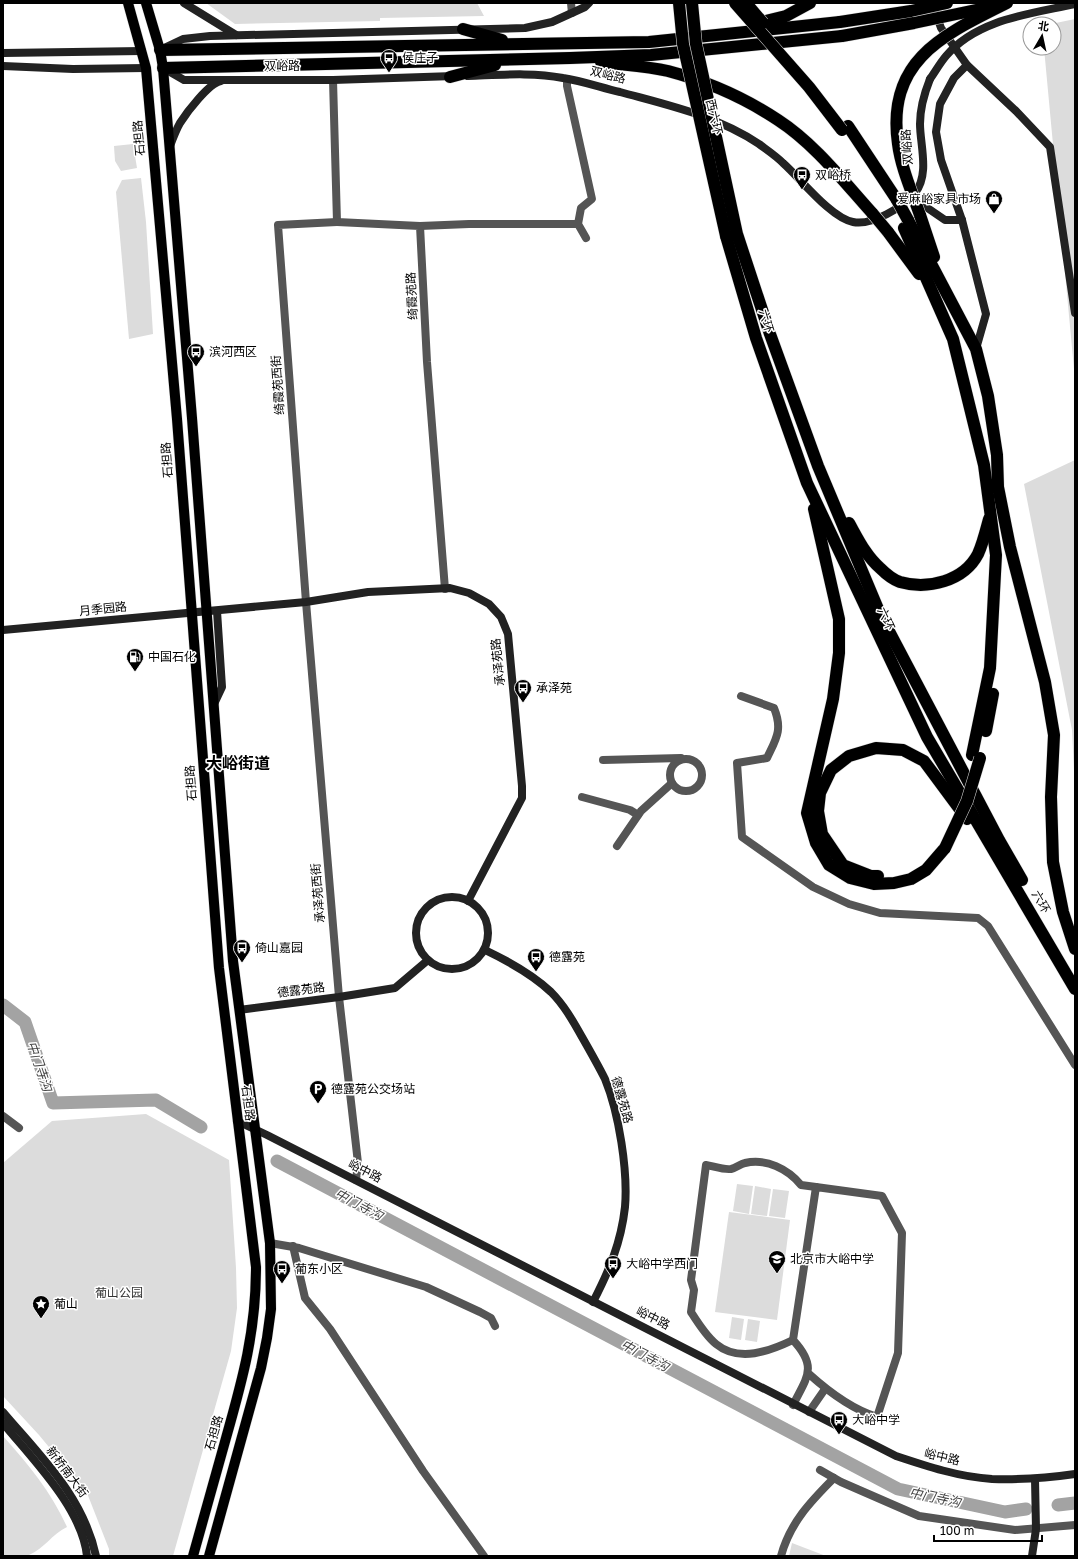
<svg xmlns="http://www.w3.org/2000/svg" width="1078" height="1559" font-family="'Golos Text','Noto Sans SC',sans-serif">
<style>
.green{fill:#dcdcdc}
.lines{fill:none;stroke-linecap:round;stroke-linejoin:round}
.river{stroke:#a3a3a3;stroke-width:13}
.primary-casing{stroke:#dbdbdb;stroke-width:11}
.highway-casing{stroke:#dbdbdb;stroke-width:13}
.street{stroke:#555;stroke-width:8}
.secondary{stroke:#222;stroke-width:8}
.primary{stroke:#000;stroke-width:10}
.highway{stroke:#000;stroke-width:12}
.highway-bridge-casing{stroke:#dbdbdb;stroke-width:13;stroke-linecap:butt}
.secondary-bridge{stroke:#222;stroke-width:8}
.highway-bridge{stroke:#000;stroke-width:12}
.labels{text-anchor:middle;stroke-width:3;stroke-linejoin:round;paint-order:stroke}
.poi-label{font-size:12px;fill:#000;stroke:#fff;text-anchor:start}
.street-label{font-size:12px;fill:#000;stroke:#fff}
.park-label{font-size:12px;fill:#333;stroke:#fff}
.water-label{font-size:13px;font-style:italic;fill:#444;stroke:#fff}
.district-label{font-size:16px;font-weight:bold;fill:#000;stroke:#fff}
</style>
<rect width="100%" height="100%" fill="#fff"/>
<g class="green">
<path d="M206,3H477L484,16L380,18V21L235,24Z"/>
<path d="M1075,19V380L1044,48H1054V24H1051Z"/>
<path d="M133,144L137,168L121,171L115,161L114,146Z"/>
<path d="M141,178L146,222L153,334L129,339L116,192L122,180Z"/>
<path d="M1075,460V791L1072,730L1024,484Z"/>
<path d="M146,1114L229,1160L236,1268L237,1308L231,1351L173,1556H109V1549L87,1493L39,1435L3,1396V1163L52,1121Z"/>
<path d="M737,1184L753,1186L749,1214L733,1211Z"/>
<path d="M755,1186L771,1189L767,1216L751,1214Z"/>
<path d="M773,1189L789,1191L785,1218L769,1216Z"/>
<path d="M729,1212L790,1220L777,1320L715,1312Z"/>
<path d="M732,1317L744,1319L741,1340L729,1338Z"/>
<path d="M748,1319L760,1321L757,1342L745,1340Z"/>
<path d="M3,1436C28,1464 52,1493 67,1527C52,1534 44,1549 29,1555C22,1558 10,1556 3,1556Z"/>
<path d="M792,1543L826,1556H789Z"/>
</g>
<g class="lines">
<g class="river">
<path d="M3,1005L25,1022L53,1103L156,1100L201,1127"/>
<path d="M277,1161L898,1489L1005,1512L1026,1509"/>
<path d="M1058,1505L1075,1503"/>
</g>
<defs>
<g id="primary">
<path d="M128,3L146,68L177,419L219,968L256,1267C256,1331 243,1378 226,1438C215,1477 204,1517 193,1556"/>
<path d="M146,3L160,50L163,68L192,418L233,961L270,1243L271,1309L267,1338L261,1368L209,1556"/>
</g>
<g id="highway">
<path d="M754,24L786,16L810,3"/>
<path d="M463,29L502,40"/>
<path d="M160,50L649,42L840,22"/>
<path d="M601,62C623,65 646,66 668,71C706,81 745,98 778,120C815,144 844,182 873,214"/>
<path d="M163,68L570,58L651,55L842,36"/>
<path d="M450,77L495,65"/>
<path d="M848,126L897,200"/>
<path d="M920,215L934,257"/>
<path d="M908,220L976,349L988,396L997,455L998,487L1010,547L1045,682L1054,735L1051,797L1053,862L1063,912L1075,949"/>
<path d="M904,228L953,339L984,465L996,555L990,668L972,755"/>
<path d="M888,232L919,274"/>
<path d="M737,234L770,334L818,466L881,616L999,840L1022,880"/>
<path d="M726,236L756,338L807,483L927,737L1075,989"/>
<path d="M814,509L839,619V653L833,699L807,813L816,843L829,865L850,878L874,884L894,883L911,879L926,870L945,848"/>
<path d="M849,523C858,539 866,556 880,568C885,573 894,580 900,582C928,590 964,581 978,554C983,543 986,530 989,519"/>
<path d="M986,731L993,694"/>
<path d="M878,876H871L843,865L822,834L818,811L820,793L831,770L849,756L876,748L903,750L924,761L967,819"/>
</g>
</defs>
<use href="#primary" class="primary-casing"/>
<use href="#highway" class="highway-casing"/>
<g class="street">
<path d="M571,3L572,13"/>
<path d="M567,79V86L592,199L581,208L578,224L586,238"/>
<path d="M333,80L337,222L420,226L427,362L445,589"/>
<path d="M337,222L278,225L306,602L339,997L358,1163L356,1180"/>
<path d="M420,226L469,224H578"/>
<path d="M741,696L774,708C783,730 776,739 767,758L737,763L742,837L813,887L849,904L880,913L978,918L988,926L1075,1065"/>
<circle cx="686" cy="775" r="16"/>
<path d="M603,760L681,758"/>
<path d="M582,797L630,810L638,815"/>
<path d="M617,846L641,811L672,783"/>
<path d="M3,1116L19,1128"/>
<path d="M270,1243L299,1248L426,1287L480,1312L491,1318L495,1326"/>
<path d="M293,1246L305,1298L330,1329L423,1471L484,1556"/>
<path d="M793,1340C770,1351 739,1363 716,1344C706,1336 698,1323 691,1312L694,1290L691,1280L706,1165C713,1166 723,1170 731,1169C736,1168 740,1164 745,1163C766,1158 788,1169 801,1185L816,1187"/>
<path d="M793,1405C807,1377 818,1367 793,1340L816,1187L882,1196L902,1233L898,1353L877,1417C851,1409 829,1392 809,1374"/>
<path d="M809,1412L825,1389"/>
<path d="M820,1470L841,1482L919,1516L1015,1530L1075,1525"/>
<path d="M781,1556C790,1523 810,1502 834,1478"/>
</g>
<g class="secondary">
<path d="M184,3L236,35"/>
<path d="M932,3L941,28L967,65L1016,111L1050,147L1075,313"/>
<path d="M164,48L183,39L210,36L525,28L552,22L585,7L589,3"/>
<path d="M3,53L142,51"/>
<path d="M967,65L954,78L940,104L936,132L941,160L962,220L986,314L976,349"/>
<path d="M3,66L73,69L146,68"/>
<path d="M165,69L184,80H333L454,76"/>
<path d="M468,76C499,75 532,72 563,78C583,81 602,88 620,92C667,105 718,116 759,144C767,150 776,156 783,163C801,179 831,218 853,222C872,226 903,207 915,193C930,174 920,145 920,124C920,108 924,94 930,79"/>
<path d="M170,146C173,138 176,130 180,123C187,112 209,83 221,81"/>
<path d="M915,193L926,207L945,220H962"/>
<path d="M3,630L306,602L368,592L450,588L469,593L489,604L501,617L508,634L522,786V798L468,901"/>
<path d="M214,704L222,687L217,611"/>
<circle cx="452" cy="933" r="36"/>
<path d="M485,950C508,961 532,974 551,992C564,1005 573,1021 582,1037C590,1051 598,1065 605,1079C619,1113 628,1171 625,1207C621,1243 609,1271 593,1302"/>
<path d="M239,1010L339,997L395,988L428,960"/>
<path d="M237,1121L267,1135L896,1456C926,1466 959,1477 992,1479C1020,1480 1047,1478 1075,1474"/>
<path d="M3,1412C41,1457 83,1496 96,1556"/>
<path d="M3,1423C32,1459 82,1508 87,1556"/>
<path d="M1032,1556L1036,1529L1035,1479"/>
</g>
<use href="#primary" class="primary"/>
<use href="#highway" class="highway"/>
<defs>
<g id="highway-bridge">
<path d="M679,3L683,44L726,236"/>
<path d="M692,3L696,44L737,234"/>
<path d="M735,3L809,87L842,130"/>
<path d="M746,3L763,23"/>
<path d="M840,22L911,11L947,3"/>
<path d="M842,36L914,23L990,7"/>
<path d="M897,200L908,220"/>
<path d="M873,214L888,232"/>
<path d="M920,215C912,192 901,168 898,144C886,60 943,35 1007,3"/>
<path d="M945,848L967,801L980,758"/>
</g>
</defs>
<use href="#highway-bridge" class="highway-bridge-casing"/>
<path class="secondary-bridge" d="M930,79C935,72 940,63 946,56C977,19 1030,14 1075,4"/>
<use href="#highway-bridge" class="highway-bridge"/>
</g>
<defs>
<symbol id="bus-pin" viewBox="-11 -11 22 30"><path d="M0 17L-7.5 6A9.5 9.5 0 1 1 7.5 6Z" fill="#000" stroke="#fff"/><path d="M-5-6H5V4H4V6H2V4H-2V6H-4V4H-5ZM-3.5-4V0h7V-4ZM-3.5 1.2v1.5H-2V1.2ZM2 1.2v1.5H3.5V1.2Z" fill="#fff"/></symbol>
<symbol id="shop-pin" viewBox="-11 -11 22 30"><path d="M0 17L-7.5 6A9.5 9.5 0 1 1 7.5 6Z" fill="#000" stroke="#fff"/><path d="M-5-2.5h2.3a2.7 3.5 0 0 1 5.4 0H5L5.5 6h-11ZM-1.5-2.5h3a1.5 2.3 0 0 0-3 0Z" fill="#fff"/></symbol>
<symbol id="fuel-pin" viewBox="-11 -11 22 30"><path d="M0 17L-7.5 6A9.5 9.5 0 1 1 7.5 6Z" fill="#000" stroke="#fff"/><path d="M-5.5-6h7V0h2V4h1.3V-2.5L3-4.5l.8-.8L6-3V5H2.5V1h-1V6h-7ZM-4.2-4.7v3.2H.2V-4.7Z" fill="#fff"/></symbol>
<symbol id="parking-pin" viewBox="-11 -11 22 30"><path d="M0 17L-7.5 6A9.5 9.5 0 1 1 7.5 6Z" fill="#000" stroke="#fff"/><path d="M-3.5-5.5H1a3.5 3.5 0 0 1 0 7H-1V5.5H-3.5ZM-1-3.4V-.6H.8a1.4 1.4 0 0 0 0-2.8Z" fill="#fff"/></symbol>
<symbol id="school-pin" viewBox="-11 -11 22 30"><path d="M0 17L-7.5 6A9.5 9.5 0 1 1 7.5 6Z" fill="#000" stroke="#fff"/><path d="M0-5L7-2L0 1L-7-2ZM-4 1L0 2.5L4 1V4Q0 6-4 4Z" fill="#fff"/></symbol>
<symbol id="sight-pin" viewBox="-11 -11 22 30"><path d="M0 17L-7.5 6A9.5 9.5 0 1 1 7.5 6Z" fill="#000" stroke="#fff"/><path d="M0-6L1.8-2.2L6-1.7L2.9 1.2L3.7 5.4L0 3.3L-3.7 5.4L-2.9 1.2L-6-1.7L-1.8-2.2Z" fill="#fff"/></symbol>
</defs>
<g fill-rule="evenodd">
<use href="#bus-pin" x="379" y="48" width="20" height="27"/>
<use href="#bus-pin" x="792" y="165" width="20" height="27"/>
<use href="#shop-pin" x="984" y="189" width="20" height="27"/>
<use href="#bus-pin" x="186" y="342" width="20" height="27"/>
<use href="#fuel-pin" x="125" y="647" width="20" height="27"/>
<use href="#bus-pin" x="513" y="678" width="20" height="27"/>
<use href="#bus-pin" x="232" y="938" width="20" height="27"/>
<use href="#bus-pin" x="526" y="947" width="20" height="27"/>
<use href="#parking-pin" x="308" y="1079" width="20" height="27"/>
<use href="#school-pin" x="767" y="1249" width="20" height="27"/>
<use href="#bus-pin" x="603" y="1254" width="20" height="27"/>
<use href="#bus-pin" x="272" y="1259" width="20" height="27"/>
<use href="#sight-pin" x="31" y="1294" width="20" height="27"/>
<use href="#bus-pin" x="829" y="1410" width="20" height="27"/>
</g>
<g class="labels">
<g class="poi-label">
<text x="402" y="62">侯庄子</text>
<text x="815" y="179">双峪桥</text>
<text x="981" y="203" text-anchor="end">爱麻峪家具市场</text>
<text x="209" y="356">滨河西区</text>
<text x="148" y="661">中国石化</text>
<text x="536" y="692">承泽苑</text>
<text x="255" y="952">倚山嘉园</text>
<text x="549" y="961">德露苑</text>
<text x="331" y="1093">德露苑公交场站</text>
<text x="790" y="1263">北京市大峪中学</text>
<text x="626" y="1268">大峪中学西门</text>
<text x="295" y="1273">葡东小区</text>
<text x="54" y="1308">葡山</text>
<text x="852" y="1424">大峪中学</text>
</g>
<g class="street-label">
<text x="282" y="70">双峪路</text>
<text transform="translate(608 75) rotate(14)" y="4">双峪路</text>
<text transform="translate(714 117) rotate(77)" y="4">西六环</text>
<text transform="translate(139 138) rotate(-95)" y="4">石担路</text>
<text transform="translate(907 147) rotate(-94)" y="4">双峪路</text>
<text transform="translate(412 296) rotate(-93)" y="4">绮霞苑路</text>
<text transform="translate(766 321) rotate(73)" y="4">六环</text>
<text transform="translate(278 385) rotate(-94)" y="4">绮霞苑西街</text>
<text transform="translate(167 460) rotate(-94)" y="4">石担路</text>
<text transform="translate(103 609) rotate(-6)" y="4">月季园路</text>
<text transform="translate(886 619) rotate(65)" y="4">六环</text>
<text transform="translate(498 662) rotate(-96)" y="4">承泽苑路</text>
<text transform="translate(191 783) rotate(-94)" y="4">石担路</text>
<text transform="translate(318 893) rotate(-95)" y="4">承泽苑西街</text>
<text transform="translate(1041 902) rotate(60)" y="4">六环</text>
<text transform="translate(301 990) rotate(-7)" y="4">德露苑路</text>
<text transform="translate(622 1100) rotate(74)" y="4">德露苑路</text>
<text transform="translate(248 1103) rotate(83)" y="4">石担路</text>
<text transform="translate(365 1171) rotate(27)" y="4">峪中路</text>
<text transform="translate(653 1318) rotate(27)" y="4">峪中路</text>
<text transform="translate(214 1433) rotate(-74)" y="4">石担路</text>
<text transform="translate(942 1457) rotate(13)" y="4">峪中路</text>
<text transform="translate(67 1472) rotate(53)" y="4">新桥南大街</text>
</g>
<g class="park-label">
<text x="119" y="1297">葡山公园</text>
</g>
<g class="water-label">
<text transform="translate(40 1066) rotate(71)" y="5">中门寺沟</text>
<text transform="translate(359 1204) rotate(28)" y="5">中门寺沟</text>
<text transform="translate(645 1355) rotate(28)" y="5">中门寺沟</text>
<text transform="translate(935 1497) rotate(12)" y="5">中门寺沟</text>
</g>
<g class="district-label">
<text x="238" y="769">大峪街道</text>
</g>
</g>
<rect width="1078" height="1559" fill="none" stroke="#000000" stroke-width="8"/>
<g transform="translate(1042 36) rotate(9)"><circle r="19" fill="#ffffff" stroke="#999999"/>
<path d="M0-3L7 15L0 10L-7 15Z" fill="#000000"/>
<text y="-6" font-size="11" font-weight="bold" text-anchor="middle" fill="#000000">北</text>
</g>
<path d="M934 1535v6h108v-6" fill="none" stroke="#000000" stroke-width="2"/>
<text x="940" y="1535" font-size="12" fill="#000000" stroke="#ffffff" stroke-width="3" paint-order="stroke">100 m</text>
</svg>
